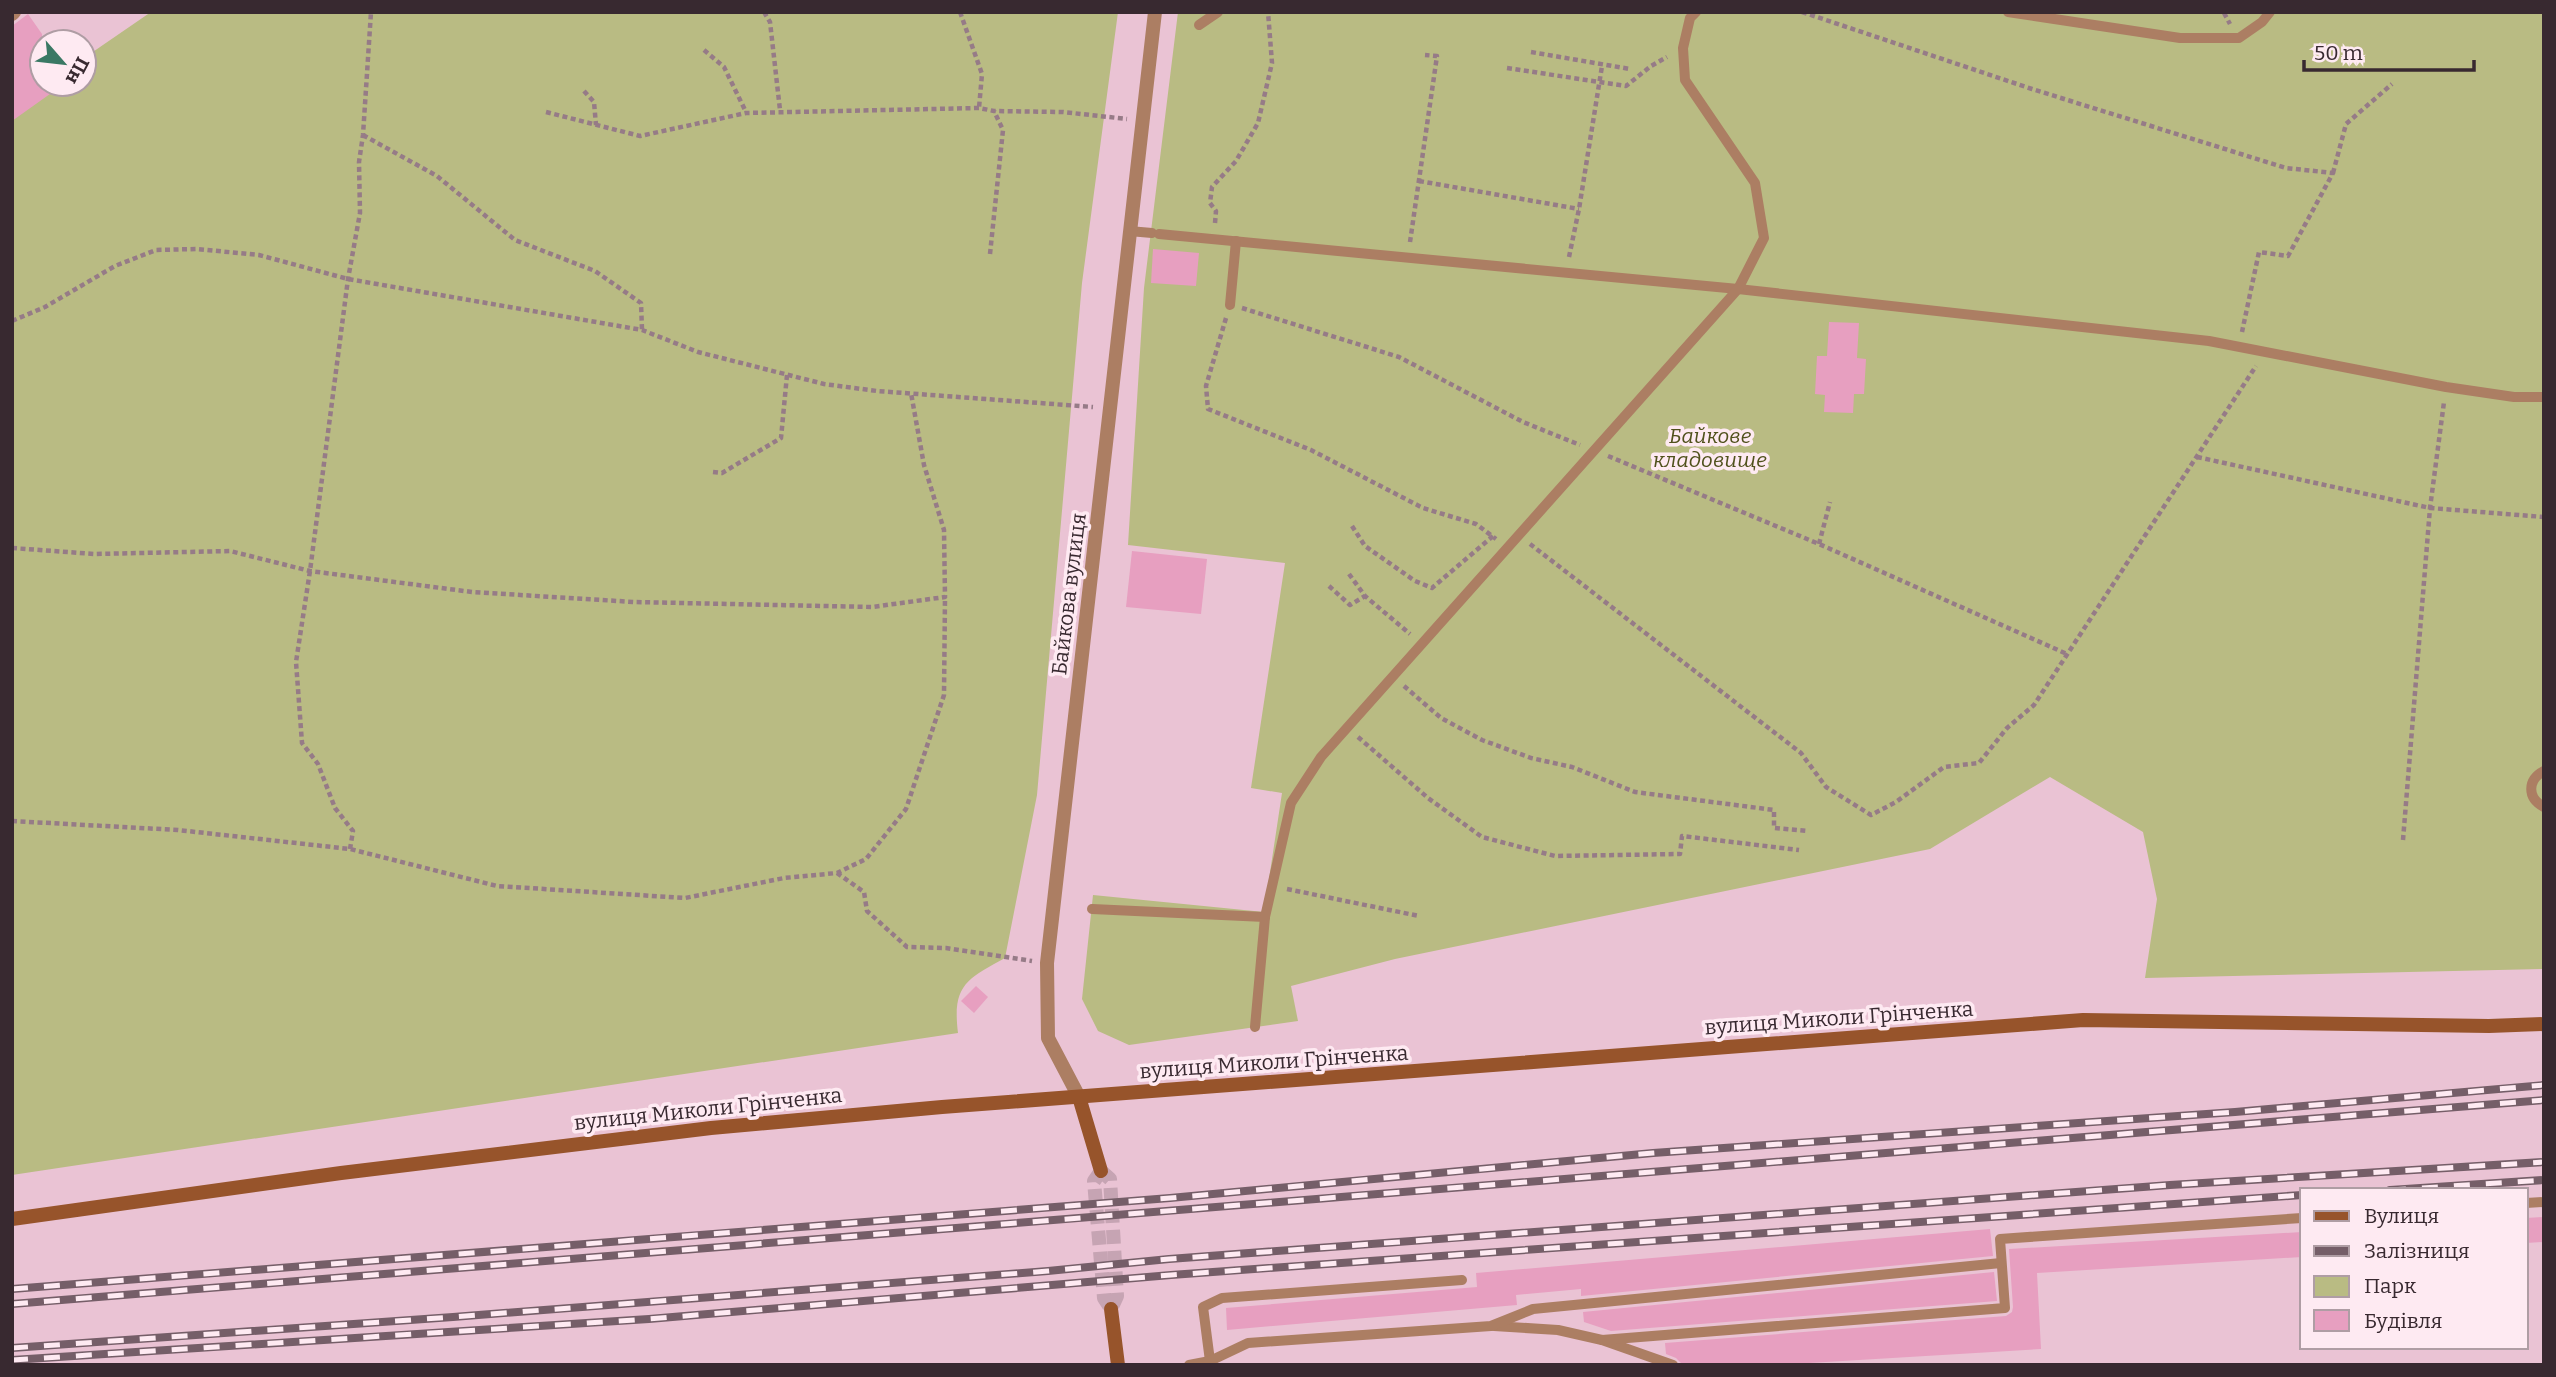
<svg xmlns="http://www.w3.org/2000/svg" width="2556" height="1377" font-family="Bitter,serif">
<style>
.green{fill:#b9bb83}
.building{fill:#e79fc0}
.lines{fill:none;stroke-linecap:round;stroke-linejoin:round}
.secondary-tunnel{stroke:#c6a4b3;stroke-width:14;stroke-dasharray:14 7;stroke-linecap:butt}
.path{stroke:#967b87;stroke-width:4.5;stroke-dasharray:5 3.5;stroke-linecap:butt}
.service{stroke:#ac7e63;stroke-width:10}
.minor{stroke:#ac7e63;stroke-width:14}
.secondary{stroke:#97542b;stroke-width:14}
.rail-casing{stroke:#755e68;stroke-width:8}
.rail{stroke:#feeaf2;stroke-width:5;stroke-dasharray:16;stroke-linecap:butt}
.labels{text-anchor:middle;stroke-width:7;stroke-linejoin:round;paint-order:stroke}
.park-label{font-size:21px;font-style:italic;fill:#50511c;stroke:#feeaf2}
.street-label{font-size:21px;fill:#382930;stroke:#feeaf2}
</style>
<rect width="100%" height="100%" fill="#eac3d4"/>
<g class="green">
<path d="M151,12H1118L1082,283L1037,795L1005,958C967,979 952,985 958,1033L12,1175V107L46,84H84V58Z"/>
<path d="M1178,12H2544V969L2145,978L2157,899L2143,832L2050,777L1930,849L1395,959L1291,986L1298,1021L1129,1045L1098,1031L1082,999L1093,895L1264,912L1282,793L1251,788L1285,563L1128,545L1144,288Z"/>
</g>
<g class="building">
<path d="M28,14L42,34V84H64L12,121V26Z"/>
<path d="M1153,249L1199,253L1196,286L1151,283Z"/>
<path d="M1829,322L1859,323L1857,358L1866,359L1864,394H1854L1853,413L1824,412L1825,395L1815,394L1817,356H1827Z"/>
<path d="M1132,551L1207,559L1201,614L1126,607Z"/>
<path d="M976,986L988,997L974,1013L961,1001Z"/>
<path d="M2544,1217V1242L2526,1243V1218Z"/>
<path d="M1990,1229L1993,1256L1581,1296V1289L1516,1295L1517,1305L1227,1330L1226,1308L1477,1287L1476,1273Z"/>
<path d="M2302,1232V1257L2037,1273L2041,1349L1809,1363V1365H1683L1676,1358L1666,1354L1665,1343L2006,1316L2012,1312L2013,1307L2009,1249Z"/>
<path d="M1994,1272L1997,1301L1611,1331L1584,1322L1583,1312Z"/>
</g>
<g class="lines">
<path class="secondary-tunnel" d="M1101,1171L1110,1179L1117,1296L1111,1309L1104,1298L1094,1181Z"/>
<g class="path">
<path d="M764,12L770,22L780,110"/>
<path d="M960,12L982,74L979,108"/>
<path d="M1802,12L2032,89L2286,168L2333,173L2288,256L2259,252L2242,332"/>
<path d="M2224,13L2230,24"/>
<path d="M704,50L724,67L746,112"/>
<path d="M1531,52L1630,69"/>
<path d="M1507,68L1626,86L1651,66L1667,57"/>
<path d="M584,91L594,102L596,125"/>
<path d="M546,112L640,136L746,113L979,108L994,111L1063,112L1127,119"/>
<path d="M363,135L437,176L515,240L595,271L641,303L642,330"/>
<path d="M2333,173L2346,124L2392,84"/>
<path d="M1419,181L1579,209"/>
<path d="M1215,223L1216,211L1210,203L1212,187L1236,161L1258,123L1272,63L1268,12"/>
<path d="M1410,242L1437,56L1425,55"/>
<path d="M990,254L1003,130L994,111"/>
<path d="M1569,257L1579,209L1602,66"/>
<path d="M1242,308L1399,357L1523,422L1580,445"/>
<path d="M1226,318L1206,386L1208,409L1311,450L1423,508L1476,524L1496,539"/>
<path d="M12,321L45,307L115,266L156,250L197,249L259,255L348,279L642,330L698,352L824,384L877,391L1093,407"/>
<path d="M1608,456L1819,544L2067,654"/>
<path d="M2197,457L2430,508L2544,517"/>
<path d="M713,472L722,473L781,438L787,375"/>
<path d="M1352,526L1365,546L1415,581L1432,588L1493,536"/>
<path d="M1530,544L1801,753L1826,787L1871,815L1896,802L1944,767L1979,763L2007,728L2034,705L2256,366"/>
<path d="M1819,544L1830,502"/>
<path d="M12,548L94,554L230,551L310,571L472,592L634,602L872,607L945,597L944,530L924,465L911,393"/>
<path d="M1349,574L1365,596L1410,634"/>
<path d="M1329,586L1350,605L1365,596"/>
<path d="M1404,686L1441,718L1482,740L1531,758L1572,767L1635,792L1774,810V828L1808,831"/>
<path d="M1358,737L1428,798L1482,837L1555,856L1680,854L1682,836L1799,850"/>
<path d="M12,821L178,830L350,849L497,886L685,898L784,878L837,873L866,859L906,809L944,695L945,597"/>
<path d="M2403,840L2430,508L2444,402"/>
<path d="M350,849L353,831L335,808L318,764L302,743L296,662L310,571L348,279L360,213L359,162L363,135L371,12"/>
<path d="M837,873L864,892L867,911L907,947L946,948L1032,961"/>
<path d="M1287,889L1419,916"/>
</g>
<g class="service">
<path d="M2008,12L2180,38H2239L2262,22L2270,12"/>
<path d="M1199,25L1218,12"/>
<path d="M1129,231L1152,233"/>
<path d="M1159,234L1738,289L2209,341L2446,387L2514,397H2544"/>
<path d="M1230,305L1236,241"/>
<path d="M2544,771C2527,780 2527,798 2544,807"/>
<path d="M1092,909L1265,917"/>
<path d="M1255,1027L1265,917L1291,803L1321,757L1738,289L1764,238L1755,183L1685,80L1683,48L1690,18L1696,12"/>
<path d="M2526,1203L2544,1202"/>
<path d="M1494,1326L1558,1330L1602,1340L1673,1365"/>
<path d="M1602,1340L2005,1308L2000,1239L2302,1218"/>
<path d="M1210,1361L1203,1307L1222,1298L1462,1280"/>
<path d="M1189,1365L1210,1361L1248,1343L1491,1326L1533,1309L2001,1263"/>
</g>
<g class="minor">
<path d="M12,14L14,12"/>
<path d="M1079,1097L1048,1038L1047,963L1155,12"/>
</g>
<g class="secondary">
<path d="M1079,1097L1101,1171"/>
<path d="M12,1219L341,1173L711,1128L942,1107L2083,1020L2489,1026L2544,1024"/>
<path d="M1111,1309L1118,1365"/>
</g>
<defs>
<g id="rail">
<path d="M2390,1190L2544,1180"/>
<path d="M12,1289L1170,1198L1653,1153L2235,1112L2544,1085"/>
<path d="M12,1304L2544,1100"/>
<path d="M12,1348L453,1317L1048,1271L1169,1259L2170,1185L2544,1162"/>
<path d="M12,1360L649,1319L1171,1275L2302,1195"/>
</g>
</defs>
<use href="#rail" class="rail-casing"/>
<use href="#rail" class="rail"/>
</g>
<g class="labels">
<g class="park-label">
<text x="1710" y="443">Байкове<tspan x="1710" dy="24">кладовище</tspan></text>
</g>
<g class="street-label">
<text transform="translate(1069 594) rotate(-83)" y="7">Байкова вулиця</text>
<text transform="translate(1839 1018) rotate(-4)" y="7">вулиця Миколи Грінченка</text>
<text transform="translate(1274 1062) rotate(-4)" y="7">вулиця Миколи Грінченка</text>
<text transform="translate(708 1109) rotate(-6)" y="7">вулиця Миколи Грінченка</text>
</g>
</g>
<rect width="2556" height="1377" fill="none" stroke="#382930" stroke-width="28"/>
<rect x="2300" y="1188" width="228" height="161" fill="#feeaf2" stroke="#af9da4" stroke-width="2"/>
<rect x="2314" y="1211" width="35" height="10" fill="#97542b" stroke="#af9da4" stroke-width="2"/>
<text x="2364" y="1223" font-size="21" fill="#382930">Вулиця</text>
<rect x="2314" y="1246" width="35" height="10" fill="#755e68" stroke="#af9da4" stroke-width="2"/>
<text x="2364" y="1258" font-size="21" fill="#382930">Залізниця</text>
<rect x="2314" y="1276" width="35" height="21" fill="#b9bb83" stroke="#af9da4" stroke-width="2"/>
<text x="2364" y="1293" font-size="21" fill="#382930">Парк</text>
<rect x="2314" y="1310" width="35" height="21" fill="#e79fc0" stroke="#af9da4" stroke-width="2"/>
<text x="2364" y="1328" font-size="21" fill="#382930">Будівля</text>
<g transform="translate(63 63) rotate(118)"><circle r="33" fill="#feeaf2" stroke="#af9da4" stroke-width="2"/>
<path d="M0-5L12 26L0 18L-12 26Z" fill="#3a7864"/>
<text y="-10" font-size="19" font-weight="bold" text-anchor="middle" fill="#382930">Пн</text>
</g>
<path d="M2304 60v10h170v-10" fill="none" stroke="#382930" stroke-width="3.5"/>
<text x="2314" y="60" font-size="21" fill="#382930" stroke="#feeaf2" stroke-width="5" paint-order="stroke">50 m</text>
</svg>
